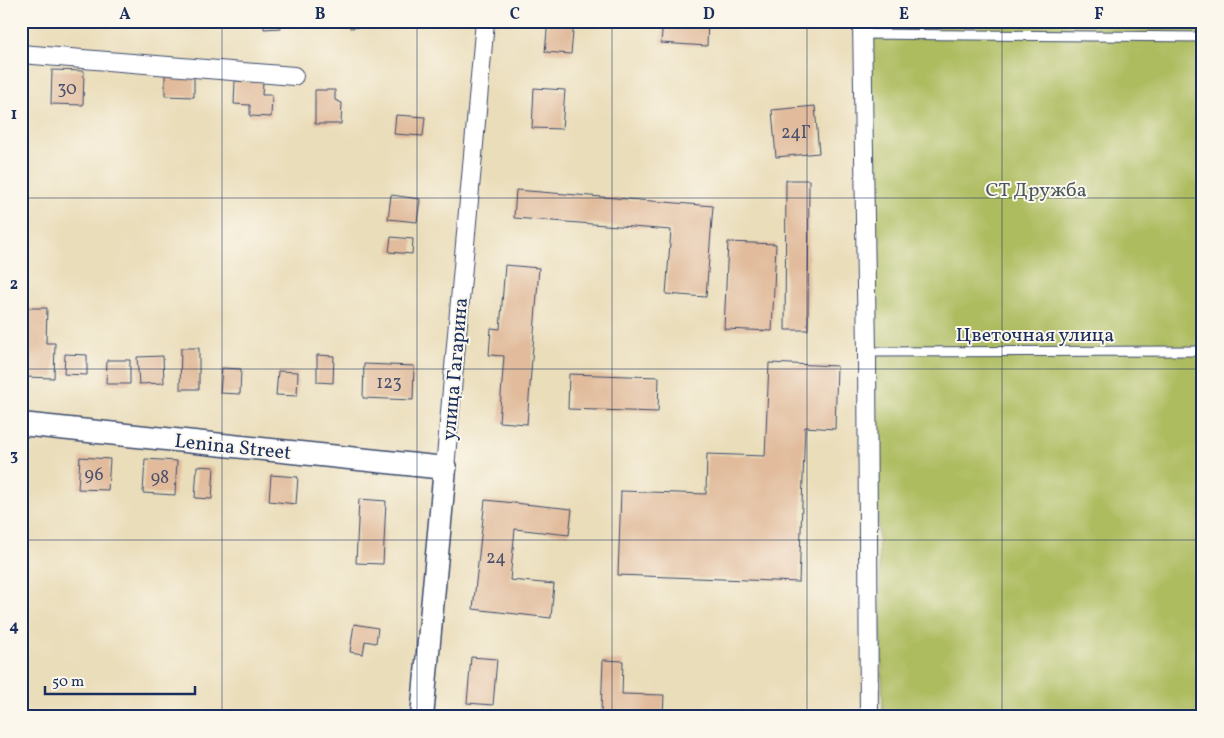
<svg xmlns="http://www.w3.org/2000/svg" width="1224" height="738" font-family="Vollkorn,serif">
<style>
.green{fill:#adbc5f;stroke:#64765e}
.building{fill:#e1bb9b}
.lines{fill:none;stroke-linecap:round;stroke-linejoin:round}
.service-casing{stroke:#3a496c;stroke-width:11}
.minor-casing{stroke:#3a496c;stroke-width:20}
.tertiary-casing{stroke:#3a496c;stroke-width:25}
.service{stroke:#fff;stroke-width:9}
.minor{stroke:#fff;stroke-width:18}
.tertiary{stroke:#fff;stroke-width:22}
.grid{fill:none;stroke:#1b2f5e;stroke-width:1;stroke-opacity:0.55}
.labels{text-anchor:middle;stroke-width:4;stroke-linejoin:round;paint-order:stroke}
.number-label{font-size:18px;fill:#4c526d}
.park-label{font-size:20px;fill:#47595e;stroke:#fbf7ec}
.street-label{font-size:20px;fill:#1b2f5e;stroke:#fbf7ec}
.neatline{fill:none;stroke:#1b2f5e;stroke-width:2}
.grid-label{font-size:16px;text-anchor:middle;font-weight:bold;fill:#1b2f5e}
</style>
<rect width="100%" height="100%" fill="#fbf7ec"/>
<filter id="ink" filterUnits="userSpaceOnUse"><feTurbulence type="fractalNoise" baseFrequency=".02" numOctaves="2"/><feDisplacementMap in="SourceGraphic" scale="10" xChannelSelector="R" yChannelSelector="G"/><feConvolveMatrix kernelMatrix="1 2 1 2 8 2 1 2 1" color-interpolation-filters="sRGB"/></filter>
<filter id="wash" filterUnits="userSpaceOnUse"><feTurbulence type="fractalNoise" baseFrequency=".0096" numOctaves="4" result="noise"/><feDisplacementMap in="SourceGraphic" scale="20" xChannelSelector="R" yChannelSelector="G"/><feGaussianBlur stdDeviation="1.12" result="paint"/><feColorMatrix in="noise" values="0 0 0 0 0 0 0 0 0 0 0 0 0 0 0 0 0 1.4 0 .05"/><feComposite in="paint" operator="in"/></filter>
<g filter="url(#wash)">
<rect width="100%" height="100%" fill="#eaddba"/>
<path class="green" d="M865,21H1203V717H883Z"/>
<g id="blocks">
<g class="building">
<path d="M264,21H281V28L264,29Z"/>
<path d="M349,21H381V25L350,28Z"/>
<path d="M548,21H574L571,54L545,52Z"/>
<path d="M663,21H708L707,46L661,43Z"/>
<path d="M21,68H26L22,95H21Z"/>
<path d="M52,70L84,71L83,105L51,104Z"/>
<path d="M165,74H194V97L165,96Z"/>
<path d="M235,81L263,82L262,95H272L271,117L250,116V105L234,104Z"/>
<path d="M534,88L565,90L562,129L532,128Z"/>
<path d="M315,90H335V100L342,103L341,124H315Z"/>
<path d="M815,106L819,153L776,157L772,110Z"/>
<path d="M396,115L425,117L423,136L394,134Z"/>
<path d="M786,180H809L808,330H785Z"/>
<path d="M516,190L713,206L706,297L666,294L671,230L514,218Z"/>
<path d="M391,195L420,199L417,222L388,219Z"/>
<path d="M391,237L413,239L412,254L389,252Z"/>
<path d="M728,242L776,244L772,331L724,329Z"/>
<path d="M505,265L539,268L527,424L499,422L504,356L489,355L491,328L500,329Z"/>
<path d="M26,308H47L46,343H55L54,378L24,377Z"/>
<path d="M181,348H199V389H180Z"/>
<path d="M65,354L87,355V375L64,374Z"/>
<path d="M317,355L334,356L333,383L317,382Z"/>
<path d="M163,356L164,383L139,384L137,357Z"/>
<path d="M107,360H130V384H106Z"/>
<path d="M769,363L837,366L835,429L805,427L799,582L618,575L621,491L706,494L707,454L765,456Z"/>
<path d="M364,364L414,366L413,400L363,398Z"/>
<path d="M222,368L241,369L240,394L220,393Z"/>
<path d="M278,371L298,372L297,396L276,395Z"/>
<path d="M569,374L659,377L658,412L568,409Z"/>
<path d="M80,457L110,459L108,490L78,489Z"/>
<path d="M145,459L177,461L175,495L143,493Z"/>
<path d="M197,466L214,467L212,499L195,498Z"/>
<path d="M271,475L298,477L296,504L269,501Z"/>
<path d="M359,499L386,501L383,564L356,563Z"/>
<path d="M485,500L572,509L569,535L515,529L510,580L554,584L551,618L473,609Z"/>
<path d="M354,624L378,628L376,643L365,641L363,654L350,652Z"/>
<path d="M471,657L497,659L493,705L467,703Z"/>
<path d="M603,660L623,661L622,694L664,695L663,715L601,713Z"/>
<path d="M120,712H129V717H119Z"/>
</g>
</g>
</g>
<g filter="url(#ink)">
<use href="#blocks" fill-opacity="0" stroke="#3a496c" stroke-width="1"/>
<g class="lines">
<defs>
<g id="service">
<path d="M862,34L1203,37"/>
<path d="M867,352L1203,351"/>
</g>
<g id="minor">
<path d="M862,21L867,352L869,717"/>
<path d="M21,54L294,76"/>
<path d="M445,468L485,21"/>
</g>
<path id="tertiary" d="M21,424L445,468L422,717"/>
</defs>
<use href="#service" class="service-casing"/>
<use href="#minor" class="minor-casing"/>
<use href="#tertiary" class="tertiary-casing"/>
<use href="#service" class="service"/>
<use href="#minor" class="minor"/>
<use href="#tertiary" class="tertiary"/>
</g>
</g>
<path class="grid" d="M222,21V717M417,21V717M612,21V717M807,21V717M1002,21V717M21,198H1203M21,369H1203M21,540H1203"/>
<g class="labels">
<g class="number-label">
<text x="67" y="94">30</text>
<text x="796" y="138">24Г</text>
<text x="389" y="388">123</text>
<text x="94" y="480">96</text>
<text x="160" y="483">98</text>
<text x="496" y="563">24</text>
</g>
<g class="park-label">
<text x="1036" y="196">СТ Дружба</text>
</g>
<g class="street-label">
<text x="1035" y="341">Цветочная улица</text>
<text transform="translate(454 369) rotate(-85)" y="7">улица Гагарина</text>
<text transform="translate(233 446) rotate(6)" y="7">Lenina Street</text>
</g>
</g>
<rect width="1224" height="738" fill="none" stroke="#fbf7ec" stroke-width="55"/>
<path d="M45 686v8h150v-8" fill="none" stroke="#1b2f5e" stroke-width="2.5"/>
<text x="52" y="686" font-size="15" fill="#1b2f5e" stroke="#fbf7ec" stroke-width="4" paint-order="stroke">50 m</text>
<rect x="28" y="28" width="1168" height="682" class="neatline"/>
<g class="grid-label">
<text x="125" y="19">A</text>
<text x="320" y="19">B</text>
<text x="515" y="19">C</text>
<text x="709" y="19">D</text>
<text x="904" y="19">E</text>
<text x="1099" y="19">F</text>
<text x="14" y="119">1</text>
<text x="14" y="289">2</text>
<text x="14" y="460">3</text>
<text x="14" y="631">4</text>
</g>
</svg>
